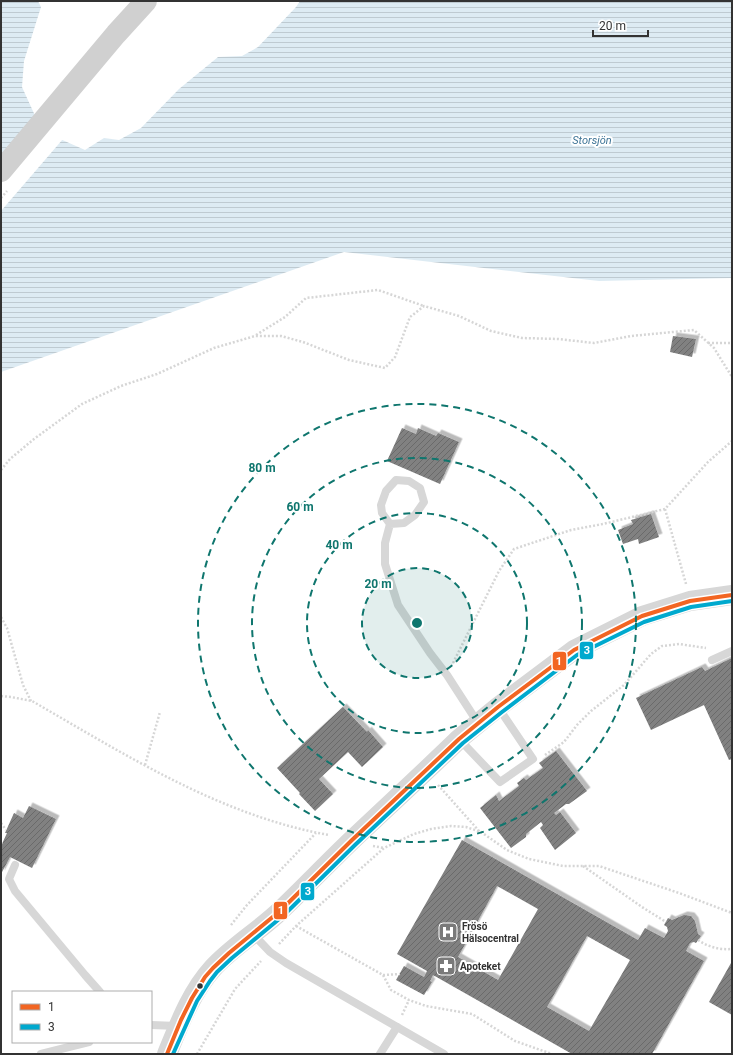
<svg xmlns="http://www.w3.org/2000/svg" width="733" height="1055" font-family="Roboto,sans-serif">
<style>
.water{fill:url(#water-rules)}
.pier{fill:#fff}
.building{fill:url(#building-hatch);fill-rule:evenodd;filter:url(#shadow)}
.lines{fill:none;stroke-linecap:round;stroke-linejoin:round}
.path{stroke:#d6d6d6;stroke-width:2.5;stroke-dasharray:2 2;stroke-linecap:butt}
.service{stroke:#d7d7d7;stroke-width:8}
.tertiary{stroke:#d7d7d7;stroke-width:20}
.secondary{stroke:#d0d0d0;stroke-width:22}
.bus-1-casing{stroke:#fff;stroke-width:7}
.bus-2-casing{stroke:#fff;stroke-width:7}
.bus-1{stroke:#f26522;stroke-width:4}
.bus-2{stroke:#00a9ce;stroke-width:4}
.ring{fill:none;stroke:#0f766e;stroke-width:2;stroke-dasharray:7 5}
.bus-dot{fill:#333;stroke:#fff;stroke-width:1.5}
.labels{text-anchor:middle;stroke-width:4;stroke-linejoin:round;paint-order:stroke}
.poi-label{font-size:10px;font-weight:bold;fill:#333;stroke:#fff;text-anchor:start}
.water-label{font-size:11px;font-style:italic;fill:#3f7597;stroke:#fff}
.centre{fill:#0f766e;stroke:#fff;stroke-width:2}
.ring-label{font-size:12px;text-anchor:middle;font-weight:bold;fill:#0f766e;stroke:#fff;stroke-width:4;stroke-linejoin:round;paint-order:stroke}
.line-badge{stroke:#fff;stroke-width:1.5}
.badge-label{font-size:11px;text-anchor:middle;font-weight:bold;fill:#fff}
</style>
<defs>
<pattern id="water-rules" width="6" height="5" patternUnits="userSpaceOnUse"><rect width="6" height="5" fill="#ddebf3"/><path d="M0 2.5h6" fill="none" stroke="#becad1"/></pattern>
<pattern id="building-hatch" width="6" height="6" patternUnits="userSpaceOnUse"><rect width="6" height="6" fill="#818181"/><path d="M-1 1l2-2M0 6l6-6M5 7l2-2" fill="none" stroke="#6a6a6a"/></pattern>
<filter id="shadow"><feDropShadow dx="3.5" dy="-3.5" stdDeviation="0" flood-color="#0004"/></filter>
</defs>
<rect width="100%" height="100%" fill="#fff"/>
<path class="water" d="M1,1H38L41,7L24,61L22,87L42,131L85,150L104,138L119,140L141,128L179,89L218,57L242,56L258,47L296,7L300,1H732V278L599,281L344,252L1,372Z"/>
<path class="pier" d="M43,130L63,139L1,211V156Z"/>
<g class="building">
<path d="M673,336L696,339L692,357L670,352Z"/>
<path d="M402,428L416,434L418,428L436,436L438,433L459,442L440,484L387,461Z"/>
<path d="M651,514L659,537L639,544L638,539L623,544L618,530L633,524L631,520Z"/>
<path d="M732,658V759L729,760L704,705L651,730L636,698L702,667L705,671Z"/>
<path d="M343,707L367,732L368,730L383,747L362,767L348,752L319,779L333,794L315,811L299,794L300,793L277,768Z"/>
<path d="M556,751L587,791L569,804H566L554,813L556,815L560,812L576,833L555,850L540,828L543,825L541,822L526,834V837L511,848L480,808L496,795L499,801L519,786L517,783L524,778L526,780L543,768L539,763Z"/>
<path d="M29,806L56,819L32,868L10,857L1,874V846L7,833H5L14,813L23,818Z"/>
<path d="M462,840L638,940L645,928L664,938L668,931L667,927L664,925L668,918L672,920L684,915L691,916L695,921L698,934L701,936L696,943L694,942L690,943L686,951L704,961L652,1054H572L433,975L430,981L432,982L424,995L396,980L404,966L424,977L427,971L397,954ZM497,886L538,909L498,980L458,957ZM587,936L630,960L589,1031L547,1007Z"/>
<path d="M731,963L732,964V1015L709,1002Z"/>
</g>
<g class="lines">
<g class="path">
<path d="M1,198L7,191"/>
<path d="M256,335L285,317L306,298L378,290L424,306"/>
<path d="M708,343H732"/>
<path d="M1,470L10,459L34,439L82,404L121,386L157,374L214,348L255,336H281L303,342L349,360L385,368L395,357L410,317L424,306L459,316L491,331L522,338L558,339L594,343L631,336L694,330L714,348L732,377"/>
<path d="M665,509L686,584"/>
<path d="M1,617L7,628L23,685L31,701"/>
<path d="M453,663L499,571L514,549L571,530L603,524L665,509L708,462L732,441"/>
<path d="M1,696L11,697L32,701C126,755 221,816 329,835"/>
<path d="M545,755L564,742L577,725L591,711L624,685L651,654L662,646L679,644L706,648"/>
<path d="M145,765L160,712"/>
<path d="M438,785L480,832"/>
<path d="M1,823L6,830"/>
<path d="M1,843L2,844"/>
<path d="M373,846L384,848"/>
<path d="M583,866L642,907L666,922"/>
<path d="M231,925L247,905L316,833"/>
<path d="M296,926L383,975L391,990L409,1000L426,1006L472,1014L515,1041L552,1054"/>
<path d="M698,940C708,947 720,950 732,949"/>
<path d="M279,944L296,926L384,848L414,834L431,829L451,826L466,827L481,832L507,850L529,859L563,866H599L679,893L732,913"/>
<path d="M383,975L400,974"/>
<path d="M402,1015L409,1000"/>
<path d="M197,1054L235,989L261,961"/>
</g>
<g class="service">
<path d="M390,524L404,523L415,515L424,502L420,488L409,481L396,480L386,491L381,505L382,513L390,524L385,543V564L398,605L430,653L447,675L478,723"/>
<path d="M712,660L732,651"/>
<path d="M459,739L500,782L533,759L498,707"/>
<path d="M15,865L9,879L15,891L85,975L100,992"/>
<path d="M253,934L270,952L286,963L444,1054"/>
<path d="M151,1025L178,1026"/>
<path d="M41,1054L89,1042"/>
<path d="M380,1054L397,1027"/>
</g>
<path class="tertiary" d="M167,1054C179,1025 191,992 213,968C232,947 259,931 280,911C304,888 327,864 351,841C387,807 424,773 459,739L498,707L574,650L642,616L690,601L732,595"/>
<path class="secondary" d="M1,171L116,34L146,1"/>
<defs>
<path id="bus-1" d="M167,1054L181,1020L192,998L205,977L213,968L229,953L280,911L351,841L459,739L498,707L574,650L642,616L690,601L732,595"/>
<path id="bus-2" d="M173,1054L187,1023L197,1001L210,981L217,972L232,958L284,915L355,845L463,743L502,712L577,655L644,622L691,607L732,601"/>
</defs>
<use href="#bus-1" class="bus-1-casing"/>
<use href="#bus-2" class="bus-2-casing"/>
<use href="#bus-1" class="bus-1"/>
<use href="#bus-2" class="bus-2"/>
</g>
<circle cx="417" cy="623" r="55" fill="#0f766e" fill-opacity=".12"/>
<g class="ring">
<circle cx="417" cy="623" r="55"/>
<circle cx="417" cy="623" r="110"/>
<circle cx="417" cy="623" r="165"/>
<circle cx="417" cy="623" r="219"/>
</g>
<defs>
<symbol id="hospital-square" viewBox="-11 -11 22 22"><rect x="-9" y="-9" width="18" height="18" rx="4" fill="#7a7a7a" stroke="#fff"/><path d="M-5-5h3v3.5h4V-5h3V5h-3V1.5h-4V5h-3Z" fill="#fff"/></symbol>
<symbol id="pharmacy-square" viewBox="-11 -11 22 22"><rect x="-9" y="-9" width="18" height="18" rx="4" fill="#7a7a7a" stroke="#fff"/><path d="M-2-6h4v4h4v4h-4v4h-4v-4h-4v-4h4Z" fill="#fff"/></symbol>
</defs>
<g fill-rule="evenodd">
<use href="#hospital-square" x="437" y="921" width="22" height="22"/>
<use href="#pharmacy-square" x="435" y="955" width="22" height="22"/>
</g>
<circle class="bus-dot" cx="200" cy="986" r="3.5"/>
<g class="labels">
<g class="poi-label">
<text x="462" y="930">Frösö<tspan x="462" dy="12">Hälsocentral</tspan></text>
<text x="460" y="970">Apoteket</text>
</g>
<g class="water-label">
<text x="592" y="144">Storsjön</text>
</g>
</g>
<circle cx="417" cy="623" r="6" class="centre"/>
<g class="ring-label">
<text x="262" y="472">80 m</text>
<text x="300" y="511">60 m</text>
<text x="339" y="549">40 m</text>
<text x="378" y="588">20 m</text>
</g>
<g class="line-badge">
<rect x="579" y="641" width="15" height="19" rx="4" fill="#00a9ce"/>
<rect x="552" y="651" width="15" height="20" rx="4" fill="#f26522"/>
<rect x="300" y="882" width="15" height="19" rx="4" fill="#00a9ce"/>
<rect x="273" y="901" width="15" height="19" rx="4" fill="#f26522"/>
</g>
<g class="badge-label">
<text x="587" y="654">3</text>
<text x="559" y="665">1</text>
<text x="308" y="895">3</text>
<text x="281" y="914">1</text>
</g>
<rect width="733" height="1055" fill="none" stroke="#333333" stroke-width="4"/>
<rect x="12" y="991" width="140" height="52" fill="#ffffff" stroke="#adadad"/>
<rect x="20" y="1004" width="20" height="6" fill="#f26522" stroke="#adadad"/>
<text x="48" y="1011" font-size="12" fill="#333333">1</text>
<rect x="20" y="1024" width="20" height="6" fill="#00a9ce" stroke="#adadad"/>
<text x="48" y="1031" font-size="12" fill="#333333">3</text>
<path d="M593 30v6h55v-6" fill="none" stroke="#333333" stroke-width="2"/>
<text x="599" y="30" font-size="12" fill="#333333" stroke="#ffffff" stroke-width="3" paint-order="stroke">20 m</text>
</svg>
